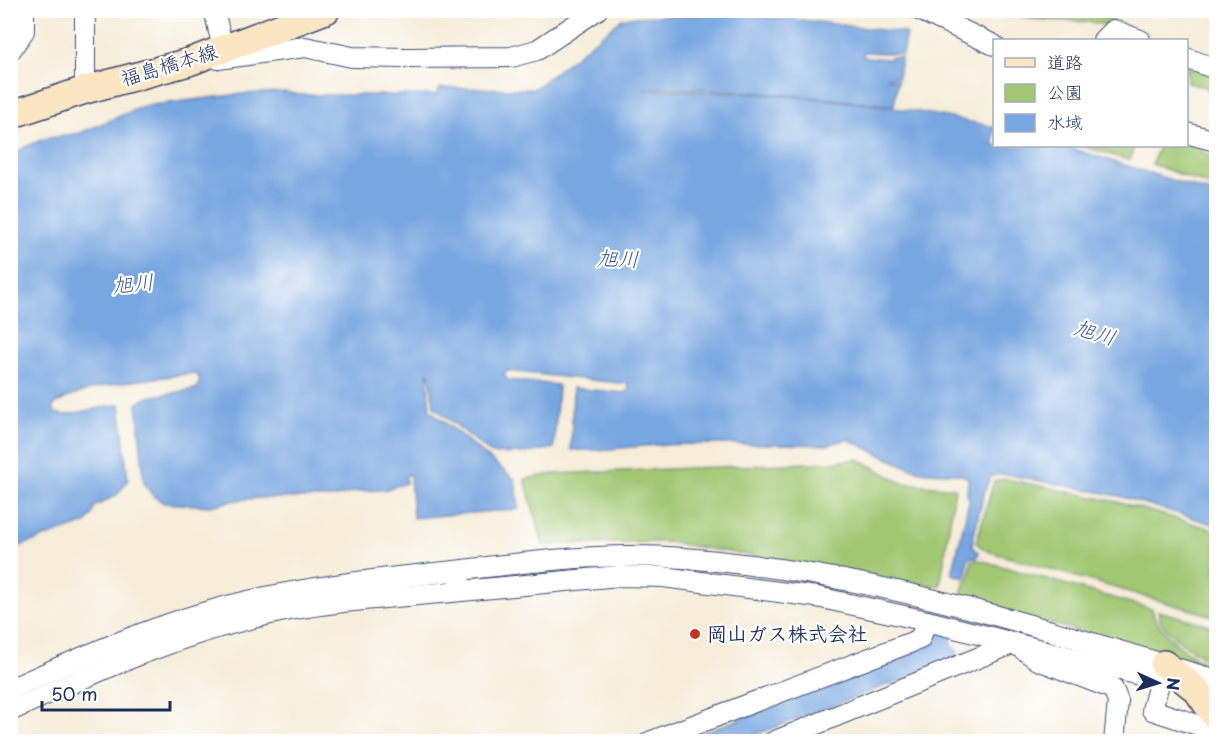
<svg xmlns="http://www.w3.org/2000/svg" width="1227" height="752" font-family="'Playpen Sans','Klee One',sans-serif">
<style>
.green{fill:#a1c772;stroke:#5e7b68;stroke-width:1.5}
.water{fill:#77a6e0;stroke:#496a9f;stroke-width:1.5}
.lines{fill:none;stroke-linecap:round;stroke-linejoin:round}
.street-casing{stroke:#3c4b70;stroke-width:22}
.secondary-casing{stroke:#3c4b70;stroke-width:30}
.street{stroke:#fff;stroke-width:20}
.secondary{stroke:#fbe6c4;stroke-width:27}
.poi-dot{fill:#c8321e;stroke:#fff;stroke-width:2}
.labels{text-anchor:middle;stroke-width:4.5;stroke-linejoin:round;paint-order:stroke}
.street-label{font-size:20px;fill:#1b2f5e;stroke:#fff}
.poi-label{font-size:20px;font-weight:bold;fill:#1b2f5e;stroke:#fff;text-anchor:start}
.water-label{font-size:21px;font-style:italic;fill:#3b598c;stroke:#fff}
</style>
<rect width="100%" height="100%" fill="#fff"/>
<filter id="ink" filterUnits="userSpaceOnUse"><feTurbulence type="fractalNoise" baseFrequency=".0167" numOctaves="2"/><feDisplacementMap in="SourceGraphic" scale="12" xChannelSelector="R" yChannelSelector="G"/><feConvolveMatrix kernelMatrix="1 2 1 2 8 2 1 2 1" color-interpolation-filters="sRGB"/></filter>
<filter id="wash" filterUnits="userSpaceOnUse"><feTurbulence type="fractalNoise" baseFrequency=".008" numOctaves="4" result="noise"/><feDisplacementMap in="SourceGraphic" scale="24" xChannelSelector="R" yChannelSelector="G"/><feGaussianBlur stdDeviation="1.35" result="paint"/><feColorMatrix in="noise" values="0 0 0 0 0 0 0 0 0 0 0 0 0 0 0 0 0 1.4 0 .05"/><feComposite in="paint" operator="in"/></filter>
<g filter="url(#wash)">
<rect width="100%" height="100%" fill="#f6ecd8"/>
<g class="green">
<path d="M999,11H1056L1089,16H1100L1148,34L1091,22L1031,19Z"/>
<path d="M1187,66L1216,76V114L1211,108L1209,90L1205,87L1187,83Z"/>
<path d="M1193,143L1201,146L1200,151L1216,157V188L1152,164L1159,146H1183Z"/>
<path d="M1082,146H1134L1131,158L1128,160Z"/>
<path d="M858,459L902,483L955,488L940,587L668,542L543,545L525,479L552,474L832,462Z"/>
<path d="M1006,479L1118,502L1216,530V617L987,551L976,543L994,481Z"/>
<path d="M980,560L1152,609C1157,633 1194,661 1216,667V670L960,598L965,581H968L972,561Z"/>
<path d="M1158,611L1216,627V663C1203,659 1166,634 1160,620C1159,618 1159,613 1158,611Z"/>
</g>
<g class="water">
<path d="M710,14L793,19L906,33L902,54L864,52L863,54L864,57L890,59V57H901L898,77H888V79L898,80L894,106C811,96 729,88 645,88V90C762,92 880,100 994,127V146H1064L1216,194V525L1119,496L1005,474C1001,475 994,474 991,477C984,485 975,532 972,544L974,549L979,552L977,558L973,557L968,560L966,578L952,574L970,497L967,496L968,478C953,469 934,475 917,470C893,462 871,450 848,439L827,445C772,444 716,443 660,445C631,446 603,452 573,450L571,449L573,388L624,393L629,389L628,384L507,371L504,375L508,380L558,385L554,448L527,453L492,454L434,407L429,371L427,374L430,410L515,480L519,509L413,518L410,476L408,474L406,476V483L384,490L358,491L332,498H259L237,500L211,506L164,503L153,496L144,483L137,404L148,397L196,389L200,381L198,376L194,373C149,380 96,381 55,404L53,407L55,413L65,415L120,404L128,480L117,495L94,507L92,515L86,523L11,549V157L25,147L44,139L80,133L144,106L241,94L285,92L300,95H436L440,88L534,89L622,19L630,17Z"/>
<path d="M935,628L952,633L951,643L958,653L954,664L887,685L739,741L679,742L927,647L931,643Z"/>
</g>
</g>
<g filter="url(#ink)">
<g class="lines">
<defs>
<g id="street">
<path d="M85,10V90"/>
<path d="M214,10L223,49"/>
<path d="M919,10L994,45"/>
<path d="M1103,40L1113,30L1140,40"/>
<path d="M10,51L24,31V10"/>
<path d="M1186,58L1216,69"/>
<path d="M218,59L305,47L352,57L405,58L511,57L537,50L597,10"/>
<path d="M1186,133L1216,141"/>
<path d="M451,592L619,576L663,577L817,597L927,621L1144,676L1164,664"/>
<path d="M1164,664L1152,710L1216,731"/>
<path d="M10,689C86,655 163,621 244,602C306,587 371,580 435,573C500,566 567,556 633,556C672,556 712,560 751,565C910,585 1063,634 1216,680"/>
<path d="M10,711C94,673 176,635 266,615C326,601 390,598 451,592L463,587"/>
<path d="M649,742L920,639L927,621"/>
<path d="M773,742L1014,643L1038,660L1113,689L1118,701L1114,742"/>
</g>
<g id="secondary">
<path d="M10,115L85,90L189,62L326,10"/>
<path d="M1164,664L1197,690L1216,717"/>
</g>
</defs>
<use href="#street" class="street-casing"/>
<use href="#secondary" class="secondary-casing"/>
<use href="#street" class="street"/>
<use href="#secondary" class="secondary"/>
</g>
</g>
<circle class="poi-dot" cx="695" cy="634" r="6"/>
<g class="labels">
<g class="street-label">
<text transform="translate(169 65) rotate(-17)" y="7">福島橋本線</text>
</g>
<g class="poi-label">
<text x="707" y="641">岡山ガス株式会社</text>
</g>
<g class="water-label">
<text transform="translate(618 259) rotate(2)" y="7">旭川</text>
<text transform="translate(133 284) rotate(-6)" y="7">旭川</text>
<text transform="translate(1095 333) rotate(17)" y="7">旭川</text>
</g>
</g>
<rect width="1227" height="752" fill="none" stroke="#fff" stroke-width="36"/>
<rect x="993" y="39" width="195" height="108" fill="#ffffff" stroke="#a4acbf" stroke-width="1.5"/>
<rect x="1005" y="58" width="30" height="9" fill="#fbe6c4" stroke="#a4acbf" stroke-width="1.5"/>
<text x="1047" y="69" font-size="18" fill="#1b2f5e">道路</text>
<rect x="1005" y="84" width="30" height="18" fill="#a1c772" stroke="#a4acbf" stroke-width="1.5"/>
<text x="1047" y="99" font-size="18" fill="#1b2f5e">公園</text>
<rect x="1005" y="114" width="30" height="18" fill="#77a6e0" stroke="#a4acbf" stroke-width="1.5"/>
<text x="1047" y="129" font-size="18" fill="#1b2f5e">水域</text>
<g transform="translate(1158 683) rotate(94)" stroke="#ffffff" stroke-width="4.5" paint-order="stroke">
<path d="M0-4.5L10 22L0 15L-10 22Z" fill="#1b2f5e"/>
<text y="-9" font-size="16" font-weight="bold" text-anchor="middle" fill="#1b2f5e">N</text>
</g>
<path d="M42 701v9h128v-9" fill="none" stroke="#1b2f5e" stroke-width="3"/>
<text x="51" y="701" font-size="18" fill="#1b2f5e" stroke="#ffffff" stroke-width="4.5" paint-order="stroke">50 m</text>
</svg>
